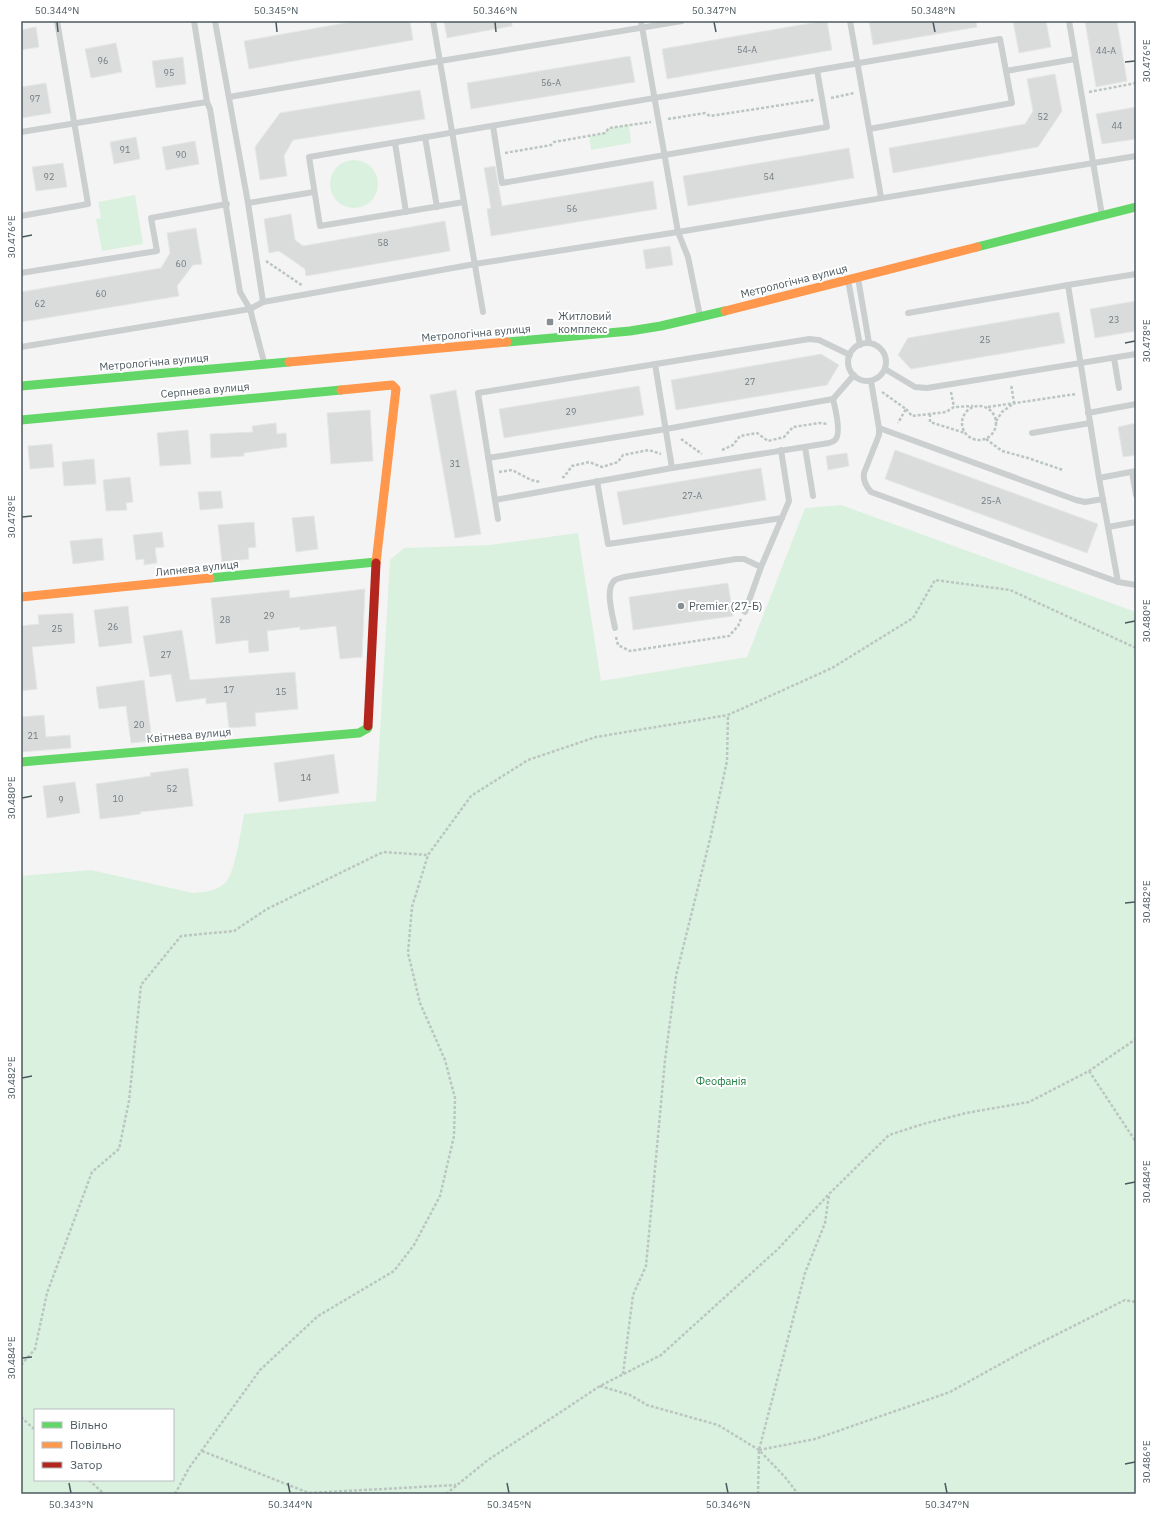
<svg xmlns="http://www.w3.org/2000/svg" width="1157" height="1515" font-family="'IBM Plex Sans',sans-serif">
<style>
.green{fill:#dbf1df;fill-rule:evenodd}
.building{fill:#dadcdc;stroke:#e5e6e6}
.lines{fill:none;stroke-linecap:round;stroke-linejoin:round}
.path{stroke:#bbc6c1;stroke-width:2.5;stroke-dasharray:3 2;stroke-linecap:butt}
.lane{stroke:#cccfcf;stroke-width:6}
.fast{stroke:#63d668;stroke-width:9}
.slow{stroke:#ff974d;stroke-width:9}
.jam{stroke:#b3261e;stroke-width:9}
.ticks{fill:none;stroke:#4c595f;stroke-width:1.5}
.poi-dot{fill:#878f93;stroke:#fff;stroke-width:1.5}
.labels{text-anchor:middle;stroke-width:4;stroke-linejoin:round;paint-order:stroke}
.number-label{font-size:9px;fill:#717b80}
.street-label{font-size:11px;fill:#4c595f;stroke:#fff}
.poi-label{font-size:11px;fill:#4c595f;stroke:#fff;text-anchor:start}
.park-label{font-size:11px;fill:#1f7e3e;stroke:#fff}
.neatline{fill:none;stroke:#4c595f;stroke-width:1.5}
.ticks-label{font-size:10px;text-anchor:middle;fill:#4c595f}
</style>
<rect width="100%" height="100%" fill="#f4f4f4"/>
<g class="green">
<path d="M629,125L631,143L591,150L589,136L605,133L609,128Z"/>
<circle cx="354" cy="184" r="24"/>
<path d="M135,195L143,244L102,251L96,219L101,218L98,202Z"/>
<path d="M841,505L1136,612V1494H21V876L91,870L193,893C205,892 216,891 225,883C235,874 241,829 244,814L376,801L390,560L404,548L489,545L578,533L601,681L747,657L805,508ZM35,1410H173V1480H35Z"/>
</g>
<g class="building">
<path d="M356,21H410L413,40L249,69L244,41Z"/>
<path d="M444,21H512V26L447,38Z"/>
<path d="M823,21H827L832,50L667,79L662,49Z"/>
<path d="M869,21H976L977,27L873,45Z"/>
<path d="M1013,21H1046L1051,47L1019,53Z"/>
<path d="M1085,21H1117L1127,81L1096,87Z"/>
<path d="M36,27L39,47L21,50V30Z"/>
<path d="M116,43L122,72L91,78L85,49Z"/>
<path d="M630,56L635,82L471,109L467,83Z"/>
<path d="M183,57L186,84L156,88L152,61Z"/>
<path d="M1055,74L1062,111L1038,147L893,173L889,148L1025,124L1033,111L1027,79Z"/>
<path d="M46,83L51,113L22,118L21,87Z"/>
<path d="M420,90L425,119L293,140L284,156L287,176L260,180L255,147L280,113Z"/>
<path d="M1136,107V139L1102,144L1096,114Z"/>
<path d="M136,137L140,159L114,164L110,142Z"/>
<path d="M195,141L199,164L166,170L162,147Z"/>
<path d="M849,148L854,178L688,206L683,176Z"/>
<path d="M63,163L67,187L36,191L32,167Z"/>
<path d="M495,166L502,206L653,181L657,209L491,236L487,209L491,208L484,168Z"/>
<path d="M291,214L295,240L303,246L445,221L450,251L306,276L305,269L279,251L269,253L264,219Z"/>
<path d="M196,228L202,264L193,265L177,286L179,296L21,322V292L161,268L170,253L167,233Z"/>
<path d="M670,246L673,265L646,269L643,250Z"/>
<path d="M1136,301V331L1095,338L1090,309Z"/>
<path d="M1059,312L1065,343L911,369L898,355L908,338Z"/>
<path d="M821,354L839,365L827,385L676,410L671,380Z"/>
<path d="M639,386L644,415L504,438L499,409Z"/>
<path d="M456,390L481,534L455,538L430,395Z"/>
<path d="M370,410L373,461L331,464L327,413Z"/>
<path d="M276,423L277,434L286,433L287,447L244,453V456L211,458L210,434L253,432L252,426Z"/>
<path d="M1136,423V455L1123,457L1118,427Z"/>
<path d="M188,430L191,464L160,466L157,433Z"/>
<path d="M52,444L54,467L30,469L28,446Z"/>
<path d="M895,450L1098,524L1087,553L885,479Z"/>
<path d="M847,453L849,466L828,470L826,456Z"/>
<path d="M94,459L96,484L64,486L62,462Z"/>
<path d="M761,468L766,500L623,525L617,492Z"/>
<path d="M130,477L133,502L126,503L127,510L106,511L103,480Z"/>
<path d="M221,491L223,508L200,510L198,492Z"/>
<path d="M314,516L318,549L296,552L292,518Z"/>
<path d="M254,522L256,547L248,548L249,559L222,562L218,525Z"/>
<path d="M162,532L164,547L155,548L157,563L144,565V559L136,560L133,535Z"/>
<path d="M102,538L104,560L73,564L70,541Z"/>
<path d="M728,583L733,616L633,630L629,597Z"/>
<path d="M365,589L362,657L340,659L336,626L300,630V627L267,631L269,651L249,653L248,640L216,644L211,598L289,590L290,598Z"/>
<path d="M128,606L132,643L99,647L94,610Z"/>
<path d="M73,613L75,643L32,647L37,689L21,691V626L39,624L38,615Z"/>
<path d="M182,630L190,680L295,672L298,709L255,713L256,726L229,728L226,702L206,704V698L176,702L171,674L150,677L143,636Z"/>
<path d="M144,680L152,741L131,743L126,706L99,709L96,687Z"/>
<path d="M44,715L46,737L70,735L71,748L21,752V717Z"/>
<path d="M334,754L339,793L279,802L274,763Z"/>
<path d="M188,768L193,806L140,812L141,814L100,819L96,784L151,776L150,773Z"/>
<path d="M75,782L80,813L47,818L43,786Z"/>
</g>
<g class="lines">
<g class="path">
<path d="M1089,92L1136,83"/>
<path d="M831,98L854,93"/>
<path d="M668,119L705,113L710,116L814,100"/>
<path d="M505,153L551,145L554,142L605,133L609,128L651,122"/>
<path d="M266,261L303,286"/>
<path d="M882,392L906,409L898,423"/>
<path d="M951,392L954,407"/>
<circle cx="979" cy="423" r="17"/>
<path d="M988,407L1076,394"/>
<path d="M906,409L912,416L946,412L954,407L973,406"/>
<path d="M930,414V422L965,433"/>
<path d="M996,421L1002,412L1014,403L1011,384"/>
<path d="M681,439L702,454"/>
<path d="M986,439L1002,451L1028,458L1063,470"/>
<path d="M722,450L733,445L740,436L757,433L768,441L784,437L793,427L819,423L828,424"/>
<path d="M499,472L512,470L531,480L540,482"/>
<path d="M562,477H564L572,466L589,462L602,467L618,462L623,455L649,450L661,454"/>
<path d="M616,637L618,645L630,651L729,636L738,626L741,619"/>
<path d="M1089,1071L1136,1142"/>
<path d="M21,1365L35,1349L47,1293L92,1172L119,1149L129,1101L141,985L181,936L234,931L267,909L383,852L428,855"/>
<path d="M623,1374L633,1295L646,1266L665,1060L676,976L711,835L727,761L728,715"/>
<path d="M600,1386L630,1395L647,1405L718,1425L759,1450L785,1477L798,1494"/>
<path d="M21,1417L35,1430"/>
<path d="M759,1450L815,1439L950,1392L1024,1351L1125,1300L1136,1302"/>
<path d="M202,1451L309,1493L456,1485"/>
<path d="M89,1480L104,1494"/>
<path d="M175,1494L189,1468L260,1370L318,1316L394,1271L414,1245L440,1196L454,1136L455,1098L445,1060L420,1003L408,953L412,907L428,855L471,796L528,760L596,737L728,715L832,668L913,618L935,580L1010,590L1136,648"/>
<path d="M446,1494L488,1460L600,1386L661,1355L778,1249L829,1194L889,1135L923,1124L966,1113L1029,1102L1089,1071L1136,1039"/>
<path d="M758,1494L759,1450L805,1273L825,1223L829,1195"/>
</g>
<g class="lane">
<path d="M194,21L207,102L210,109L240,292L250,309L264,362"/>
<path d="M215,21L248,203L263,302"/>
<path d="M433,21L483,312"/>
<path d="M641,21L678,232L688,257L700,316"/>
<path d="M850,21L881,197"/>
<path d="M1069,21L1102,215"/>
<path d="M229,97L440,61L682,21"/>
<path d="M493,126L502,183L827,127L817,70"/>
<path d="M869,129L1012,103L1006,71"/>
<path d="M21,132L207,102"/>
<path d="M425,137L437,207"/>
<path d="M395,143L406,212"/>
<path d="M464,202L320,226L309,157L1000,39L1006,71L1075,59"/>
<path d="M248,203L314,192"/>
<path d="M21,216L88,204L57,21"/>
<path d="M21,273L157,251L151,218L227,204"/>
<path d="M858,278L869,343"/>
<path d="M848,280L860,345"/>
<path d="M1068,285L1136,274"/>
<path d="M908,313L1068,285L1099,478L1136,471"/>
<circle cx="867" cy="362" r="19"/>
<path d="M21,347L250,309L263,302L475,264L678,232L1136,156"/>
<path d="M1114,358L1119,388"/>
<path d="M655,364L672,468L829,443C831,442 833,442 835,440C842,434 835,407 833,399"/>
<path d="M885,369L915,387L927,388L1136,354"/>
<path d="M871,381L879,428V435L864,473C863,481 866,486 871,492L1118,582L1099,478"/>
<path d="M1088,413L1136,404"/>
<path d="M879,428L1076,500L1085,502L1103,499"/>
<path d="M1032,433L1090,423"/>
<path d="M805,447L813,496"/>
<path d="M488,458L666,429L833,399L854,375"/>
<path d="M1132,472L1136,495"/>
<path d="M597,481L608,544L782,518"/>
<path d="M495,500L672,468"/>
<path d="M498,519L478,393L809,339L819,340L850,355"/>
<path d="M1108,527L1136,522"/>
<path d="M1118,582L1136,585"/>
<path d="M745,612L761,567L789,501L781,450"/>
<path d="M615,628C613,616 604,588 615,580C618,578 622,578 624,577L736,559H744L761,567"/>
</g>
<g class="fast">
<path d="M977,247L1136,207"/>
<path d="M507,342L630,331L661,326L725,311"/>
<path d="M21,386L289,362"/>
<path d="M21,420L341,390"/>
<path d="M210,578L376,562"/>
<path d="M21,762L359,733L368,728V726"/>
</g>
<g class="slow">
<path d="M725,311L977,247"/>
<path d="M289,362L507,342"/>
<path d="M341,390L392,385L396,389L376,563"/>
<path d="M21,597L210,578"/>
</g>
<path class="jam" d="M368,726L376,563"/>
</g>
<path class="ticks" d="M57,22L58,32M276,22L277,32M495,22L496,32M714,22L716,32M933,22L935,32M1125,62L1135,61M22,237L32,235M1125,343L1135,341M22,517L32,516M1125,623L1135,621M22,798L32,796M1125,903L1135,902M22,1078L32,1076M1125,1184L1135,1182M22,1358L32,1357M1125,1464L1135,1462M69,1483L71,1493M288,1483L290,1493M507,1483L509,1493M726,1483L728,1493M945,1483L947,1493"/>
<g class="poi-dot">
<rect x="546" y="318" width="8" height="8" rx="2"/>
<circle cx="681" cy="606" r="4"/>
</g>
<g class="labels">
<g class="number-label">
<text x="747" y="53">54-А</text>
<text x="1106" y="54">44-А</text>
<text x="103" y="64">96</text>
<text x="169" y="76">95</text>
<text x="551" y="86">56-А</text>
<text x="35" y="102">97</text>
<text x="1043" y="120">52</text>
<text x="1117" y="129">44</text>
<text x="125" y="153">91</text>
<text x="181" y="158">90</text>
<text x="49" y="180">92</text>
<text x="769" y="180">54</text>
<text x="572" y="212">56</text>
<text x="383" y="246">58</text>
<text x="181" y="267">60</text>
<text x="101" y="297">60</text>
<text x="40" y="307">62</text>
<text x="1114" y="323">23</text>
<text x="985" y="343">25</text>
<text x="750" y="385">27</text>
<text x="571" y="415">29</text>
<text x="455" y="467">31</text>
<text x="692" y="499">27-А</text>
<text x="991" y="504">25-А</text>
<text x="269" y="619">29</text>
<text x="225" y="623">28</text>
<text x="113" y="630">26</text>
<text x="57" y="632">25</text>
<text x="166" y="658">27</text>
<text x="229" y="693">17</text>
<text x="281" y="695">15</text>
<text x="139" y="728">20</text>
<text x="33" y="739">21</text>
<text x="306" y="781">14</text>
<text x="172" y="792">52</text>
<text x="118" y="802">10</text>
<text x="61" y="803">9</text>
</g>
<g class="street-label">
<text transform="translate(794 281) rotate(-14)" y="4">Метрологічна вулиця</text>
<text transform="translate(476 333) rotate(-5)" y="4">Метрологічна вулиця</text>
<text transform="translate(154 362) rotate(-5)" y="4">Метрологічна вулиця</text>
<text transform="translate(205 390) rotate(-5)" y="4">Серпнева вулиця</text>
<text transform="translate(197 568) rotate(-6)" y="4">Липнева вулиця</text>
<text transform="translate(189 735) rotate(-5)" y="4">Квітнева вулиця</text>
</g>
<g class="poi-label">
<text x="558" y="320">Житловий<tspan x="558" dy="13">комплекс</tspan></text>
<text x="689" y="610">Premier (27-Б)</text>
</g>
<g class="park-label">
<text x="721" y="1085">Феофанія</text>
</g>
</g>
<rect width="1157" height="1515" fill="none" stroke="#ffffff" stroke-width="44"/>
<rect x="34" y="1409" width="140" height="72" fill="#ffffff" stroke="#b7bdbf"/>
<rect x="42" y="1422" width="20" height="6" fill="#63d668" stroke="#b7bdbf"/>
<text x="70" y="1429" font-size="12" fill="#4c595f">Вільно</text>
<rect x="42" y="1442" width="20" height="6" fill="#ff974d" stroke="#b7bdbf"/>
<text x="70" y="1449" font-size="12" fill="#4c595f">Повільно</text>
<rect x="42" y="1462" width="20" height="6" fill="#b3261e" stroke="#b7bdbf"/>
<text x="70" y="1469" font-size="12" fill="#4c595f">Затор</text>
<rect x="22" y="22" width="1113" height="1471" class="neatline"/>
<g class="ticks-label">
<text x="57" y="14">50.344°N</text>
<text x="276" y="14">50.345°N</text>
<text x="495" y="14">50.346°N</text>
<text x="714" y="14">50.347°N</text>
<text x="933" y="14">50.348°N</text>
<text transform="translate(1146 61) rotate(-90)" y="4">30.476°E</text>
<text transform="translate(11 237) rotate(-90)" y="4">30.476°E</text>
<text transform="translate(1146 341) rotate(-90)" y="4">30.478°E</text>
<text transform="translate(11 517) rotate(-90)" y="4">30.478°E</text>
<text transform="translate(1146 621) rotate(-90)" y="4">30.480°E</text>
<text transform="translate(11 798) rotate(-90)" y="4">30.480°E</text>
<text transform="translate(1146 902) rotate(-90)" y="4">30.482°E</text>
<text transform="translate(11 1078) rotate(-90)" y="4">30.482°E</text>
<text transform="translate(1146 1182) rotate(-90)" y="4">30.484°E</text>
<text transform="translate(11 1358) rotate(-90)" y="4">30.484°E</text>
<text transform="translate(1146 1462) rotate(-90)" y="4">30.486°E</text>
<text x="71" y="1508">50.343°N</text>
<text x="290" y="1508">50.344°N</text>
<text x="509" y="1508">50.345°N</text>
<text x="728" y="1508">50.346°N</text>
<text x="947" y="1508">50.347°N</text>
</g>
</svg>
